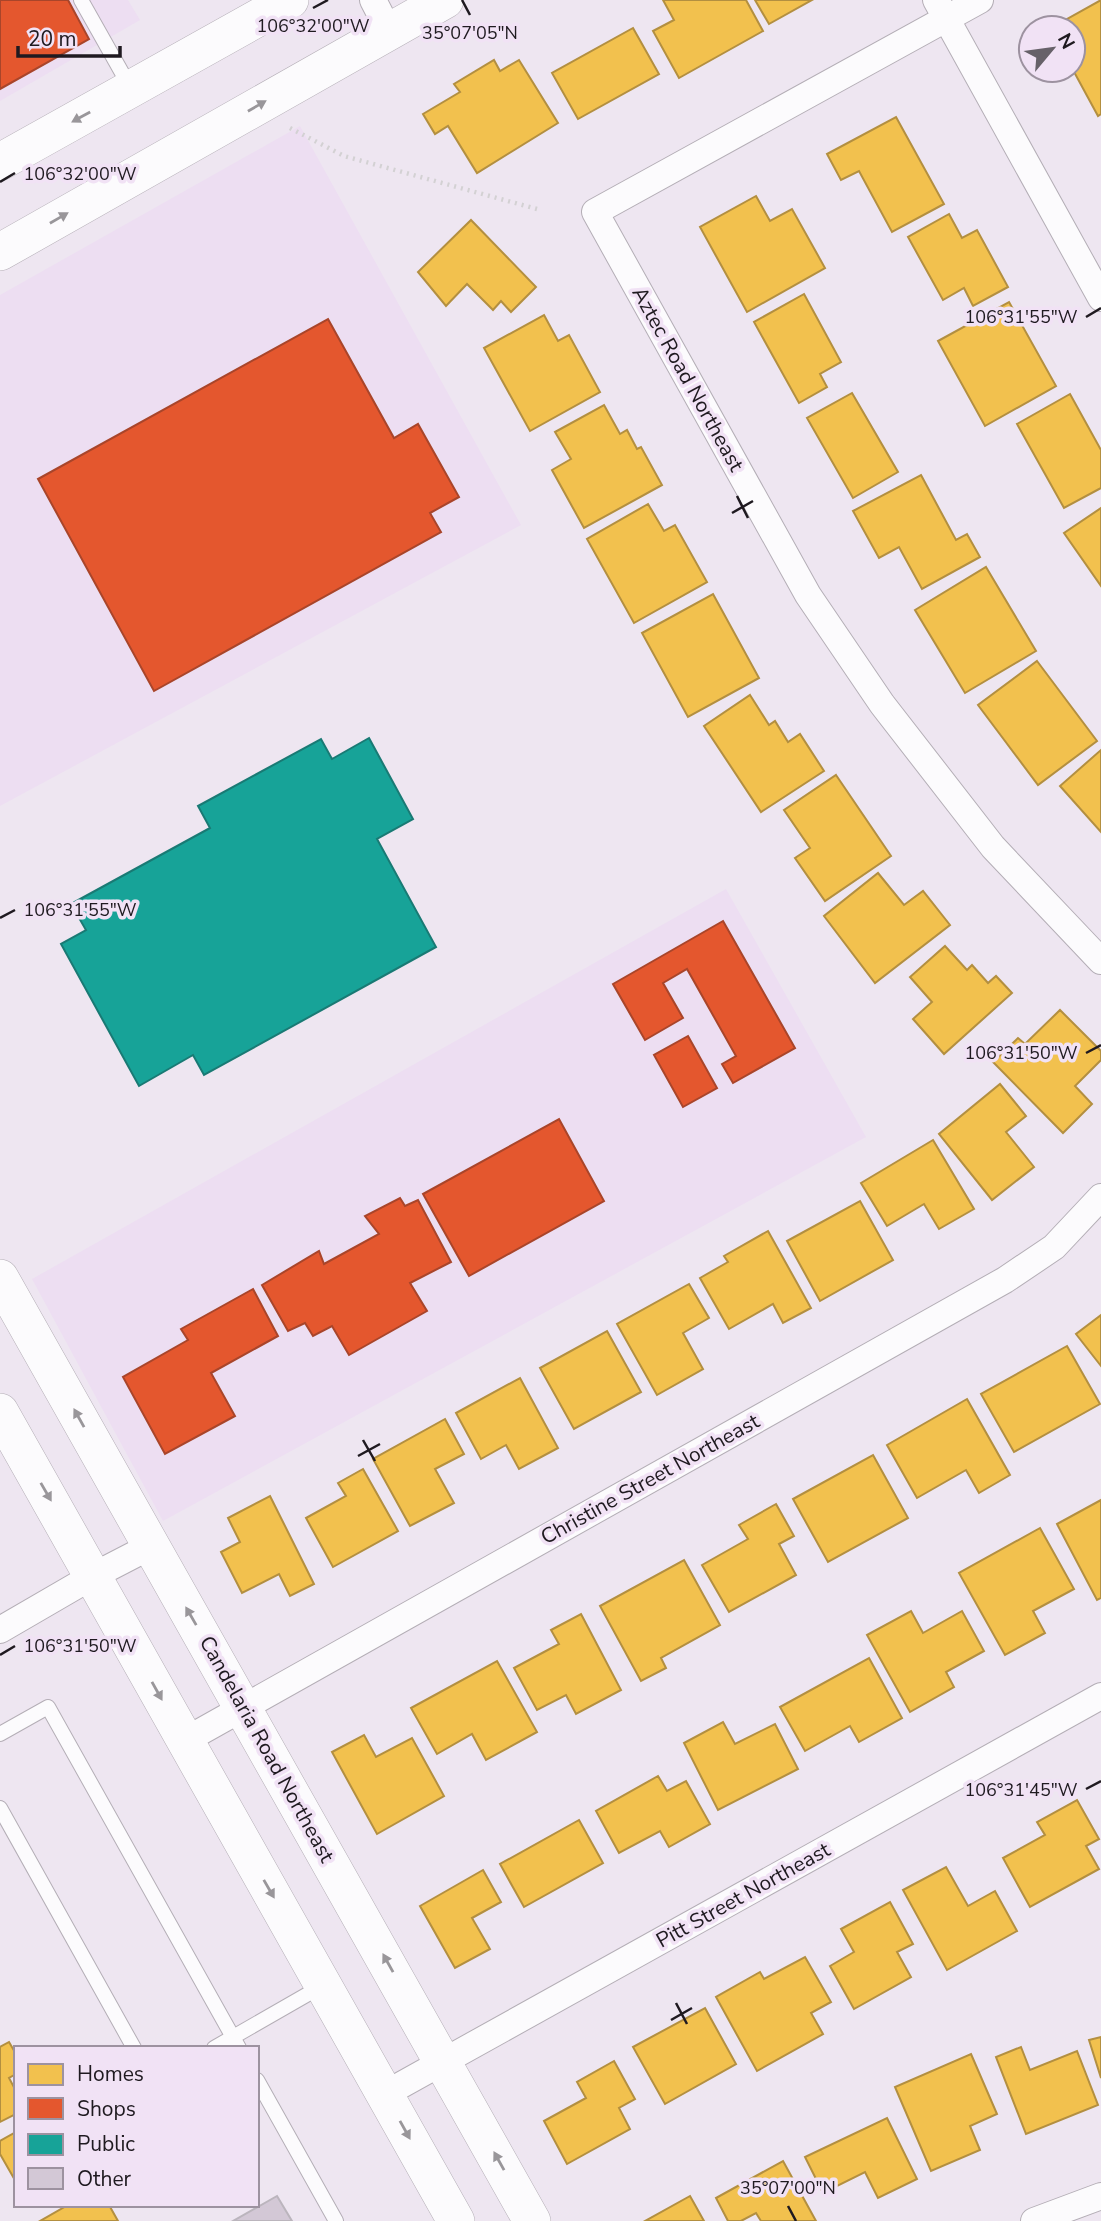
<svg xmlns="http://www.w3.org/2000/svg" width="1101" height="2221" font-family="'Nunito Sans',sans-serif">
<style>
.built{fill:#eddef2}
.homes{fill:#f2c14e;stroke:#b38f40;stroke-width:2}
.shops{fill:#e4572e;stroke:#a9452a;stroke-width:2}
.public{fill:#17a398;stroke:#197a74;stroke-width:2}
.building{fill:#d3c8d6;stroke:#bbb5bd;stroke-width:2}
.lines{fill:none;stroke-linecap:round;stroke-linejoin:round}
.service-casing{stroke:#b4aeb6;stroke-width:16}
.minor-casing{stroke:#b4aeb6;stroke-width:28}
.secondary-casing{stroke:#b4aeb6;stroke-width:38}
.path{stroke:#d3d1d3;stroke-width:4.5;stroke-dasharray:2 5;stroke-linecap:butt}
.service{stroke:#fcfbfd;stroke-width:14}
.minor{stroke:#fcfbfd;stroke-width:26}
.secondary{stroke:#fcfbfd;stroke-width:37}
.oneway{fill:#99969a}
.ticks{fill:none;stroke:#1f1a20;stroke-width:2.5}
.labels{text-anchor:middle;stroke-width:7;stroke-linejoin:round;paint-order:stroke}
.street-label{font-size:21px;fill:#1f1a20;stroke:#f1e2f5}
.ticks-label{font-size:18px;text-anchor:middle;fill:#1f1a20;stroke:#f1e2f5;stroke-width:7;stroke-linejoin:round;paint-order:stroke}
</style>
<rect width="100%" height="100%" fill="#eee6f1"/>
<g class="built">
<path d="M0,0H128L140,20L0,101Z"/>
<path d="M300,126L521,525L0,806V295Z"/>
<path d="M726,889L866,1137L163,1521L32,1279Z"/>
</g>
<g class="homes">
<path d="M663,0H746L763,31L679,78L653,31L674,20Z"/>
<path d="M755,0H812L769,24Z"/>
<path d="M1101,0V114L1098,116L1073,70V28H1051Z"/>
<path d="M633,28L659,74L578,119L552,73Z"/>
<path d="M494,60L500,71L519,60L558,123L477,173L448,126L435,134L423,114L460,92L454,84Z"/>
<path d="M896,117L944,204L892,232L859,171L841,180L827,154Z"/>
<path d="M756,196L770,221L792,209L825,268L747,312L700,227Z"/>
<path d="M949,214L962,238L977,230L1008,287L973,306L964,288L943,300L908,237Z"/>
<path d="M471,220L536,287L511,312L501,301L493,310L467,284L446,306L418,272Z"/>
<path d="M804,294L841,362L820,374L827,387L799,403L754,322Z"/>
<path d="M1009,302L1056,386L985,426L938,341Z"/>
<path d="M544,315L558,341L569,335L600,392L530,431L484,348Z"/>
<path d="M852,393L898,472L853,498L807,418Z"/>
<path d="M1070,394L1101,450V488L1064,508L1017,424Z"/>
<path d="M604,405L620,434L627,430L637,449L641,447L662,485L584,528L552,470L571,459L555,432Z"/>
<path d="M921,475L956,540L967,534L980,557L922,589L899,547L879,558L853,511Z"/>
<path d="M648,504L664,531L675,525L707,582L634,623L587,539Z"/>
<path d="M1101,508V586L1064,533Z"/>
<path d="M986,567L1036,651L965,693L915,610Z"/>
<path d="M713,594L759,678L688,717L642,633Z"/>
<path d="M1037,661L1097,741L1038,785L978,705Z"/>
<path d="M750,695L769,725L775,721L788,742L800,734L824,771L761,812L704,726Z"/>
<path d="M1101,750V832L1060,786Z"/>
<path d="M836,775L891,856L825,901L795,858L810,848L784,810Z"/>
<path d="M878,873L904,905L923,891L950,925L875,983L824,916Z"/>
<path d="M945,946L967,970L972,965L988,983L996,976L1012,993L944,1054L913,1019L932,1002L910,977Z"/>
<path d="M1060,1010L1101,1051V1060L1075,1086L1092,1104L1063,1133L993,1062L1018,1038L1025,1044Z"/>
<path d="M1000,1084L1026,1116L1006,1132L1034,1167L992,1200L939,1134Z"/>
<path d="M933,1140L974,1209L939,1229L924,1204L887,1226L861,1183Z"/>
<path d="M860,1201L893,1260L820,1301L787,1241Z"/>
<path d="M768,1231L811,1308L783,1323L773,1304L729,1329L700,1278L728,1262L724,1256Z"/>
<path d="M689,1284L709,1318L683,1333L703,1369L657,1395L617,1324Z"/>
<path d="M1101,1315V1366L1076,1334Z"/>
<path d="M607,1331L641,1392L574,1429L540,1368Z"/>
<path d="M1067,1346L1100,1404L1014,1452L981,1394Z"/>
<path d="M520,1378L558,1448L519,1469L506,1445L481,1459L456,1413Z"/>
<path d="M967,1399L1010,1475L979,1493L966,1470L917,1498L887,1445Z"/>
<path d="M445,1419L464,1454L435,1469L454,1503L410,1526L373,1459Z"/>
<path d="M873,1455L908,1518L828,1562L793,1499Z"/>
<path d="M363,1469L398,1531L333,1567L306,1518L346,1496L338,1483Z"/>
<path d="M270,1496L314,1584L290,1596L279,1574L242,1593L221,1552L240,1542L228,1518Z"/>
<path d="M1101,1500V1598L1097,1600L1057,1524Z"/>
<path d="M776,1504L794,1536L779,1544L796,1575L729,1612L702,1565L748,1539L739,1525Z"/>
<path d="M1040,1528L1074,1589L1033,1611L1045,1633L1005,1655L959,1573Z"/>
<path d="M684,1560L720,1625L661,1658L666,1668L641,1681L600,1606Z"/>
<path d="M911,1611L923,1633L962,1611L984,1651L946,1672L954,1687L910,1712L867,1635Z"/>
<path d="M581,1614L621,1690L576,1714L566,1695L537,1710L514,1668L559,1644L551,1630Z"/>
<path d="M869,1658L902,1718L859,1742L850,1726L805,1751L780,1707Z"/>
<path d="M497,1661L537,1732L486,1760L472,1734L437,1754L411,1708Z"/>
<path d="M723,1722L735,1744L775,1724L798,1769L718,1810L684,1743Z"/>
<path d="M364,1735L376,1757L412,1738L444,1796L377,1834L332,1752Z"/>
<path d="M658,1776L667,1791L686,1781L710,1824L669,1847L660,1831L619,1853L596,1811Z"/>
<path d="M1077,1800L1099,1839L1086,1846L1099,1869L1030,1907L1003,1858L1045,1835L1037,1822Z"/>
<path d="M579,1820L603,1863L524,1907L500,1864Z"/>
<path d="M946,1867L968,1906L995,1891L1017,1931L947,1970L903,1890Z"/>
<path d="M483,1870L501,1902L472,1918L490,1949L455,1968L420,1906Z"/>
<path d="M890,1902L913,1944L897,1952L911,1977L854,2009L830,1966L854,1952L841,1929Z"/>
<path d="M805,1957L831,2002L811,2013L823,2034L757,2071L716,1997L760,1972L764,1979Z"/>
<path d="M705,2008L736,2064L665,2104L633,2047Z"/>
<path d="M1101,2037V2078L1089,2040Z"/>
<path d="M9,2042L16,2054V2074L9,2078L16,2091V2114L0,2122V2047Z"/>
<path d="M1021,2047L1030,2070L1077,2051L1098,2105L1026,2134L996,2057Z"/>
<path d="M971,2054L997,2114L970,2126L980,2150L931,2171L895,2087Z"/>
<path d="M614,2061L635,2099L619,2108L630,2129L567,2164L544,2121L586,2098L577,2082Z"/>
<path d="M887,2118L917,2179L878,2198L865,2172L823,2193L805,2157Z"/>
<path d="M16,2132V2182L0,2154V2141Z"/>
<path d="M783,2161L816,2221H761L756,2213L741,2221H728L716,2198Z"/>
<path d="M690,2196L704,2221H645Z"/>
<path d="M68,2205H109L118,2221H40Z"/>
</g>
<g class="shops">
<path d="M0,0H68L89,39L0,89Z"/>
<path d="M328,319L394,438L418,424L459,497L430,513L441,532L154,691L38,479Z"/>
<path d="M723,921L795,1048L733,1083L722,1064L736,1056L687,969L663,983L683,1018L645,1040L613,984Z"/>
<path d="M688,1036L717,1088L683,1107L654,1055Z"/>
<path d="M559,1119L604,1201L469,1276L423,1194Z"/>
<path d="M400,1198L405,1206L418,1200L451,1262L410,1283L427,1311L349,1355L332,1326L313,1336L305,1323L288,1331L262,1285L319,1251L324,1264L379,1234L365,1216Z"/>
<path d="M253,1289L278,1336L211,1373L235,1416L165,1454L123,1377L188,1340L181,1329Z"/>
</g>
<path class="public" d="M369,738L413,819L377,839L436,947L204,1075L193,1055L139,1086L61,944L86,930L71,904L210,828L198,806L321,739L332,759Z"/>
<path class="building" d="M277,2196L292,2221H233Z"/>
<g class="lines">
<defs>
<g id="service">
<path d="M81,0L130,87"/>
<path d="M0,1734L48,1707L239,2048"/>
<path d="M0,1808L134,2048"/>
<path d="M214,2048L322,1986"/>
<path d="M257,2080L336,2221"/>
</g>
<g id="minor">
<path d="M373,0L389,31"/>
<path d="M936,0L1101,298"/>
<path d="M980,0L595,212L808,595L882,704L993,847L1101,961"/>
<path d="M0,1630L93,1576L151,1546"/>
<path d="M184,1741L1005,1280L1054,1247L1101,1197"/>
<path d="M385,2094L1101,1696"/>
<path d="M1034,2221L1101,2196"/>
</g>
<g id="secondary">
<path d="M0,162L290,0"/>
<path d="M0,252L445,0"/>
<path d="M0,1278L532,2221"/>
<path d="M0,1412L456,2221"/>
</g>
</defs>
<use href="#service" class="service-casing"/>
<use href="#minor" class="minor-casing"/>
<use href="#secondary" class="secondary-casing"/>
<path class="path" d="M290,128L344,156L537,209"/>
<use href="#service" class="service"/>
<use href="#minor" class="minor"/>
<use href="#secondary" class="secondary"/>
</g>
<defs><path id="oneway-solid" d="M-6-.8H1V-3.2L6.5 0L1 3.2V.8H-6Z" transform="scale(1.75)"/></defs>
<g class="oneway">
<use href="#oneway-solid" transform="translate(257 106) rotate(-30)"/>
<use href="#oneway-solid" transform="translate(81 117) rotate(151)"/>
<use href="#oneway-solid" transform="translate(59 218) rotate(-30)"/>
<use href="#oneway-solid" transform="translate(79 1418) rotate(-119)"/>
<use href="#oneway-solid" transform="translate(46 1492) rotate(60)"/>
<use href="#oneway-solid" transform="translate(191 1616) rotate(-120)"/>
<use href="#oneway-solid" transform="translate(157 1691) rotate(61)"/>
<use href="#oneway-solid" transform="translate(269 1889) rotate(60)"/>
<use href="#oneway-solid" transform="translate(388 1963) rotate(-119)"/>
<use href="#oneway-solid" transform="translate(405 2130) rotate(61)"/>
<use href="#oneway-solid" transform="translate(499 2161) rotate(-119)"/>
</g>
<path class="ticks" d="M462,0L470,15M313,8L328,0M0,182L15,173M1086,317L1101,308M737,496L748,518M732,513L753,501M0,918L15,910M1086,1053L1101,1045M363,1440L375,1461M358,1456L380,1444M0,1655L15,1646M1086,1789L1101,1781M676,2003L687,2024M671,2020L692,2008M788,2206L796,2221"/>
<g class="labels">
<g class="street-label">
<text transform="translate(688 379) rotate(61)" y="7">Aztec Road Northeast</text>
<text transform="translate(650 1479) rotate(-29)" y="7">Christine Street Northeast</text>
<text transform="translate(267 1749) rotate(61)" y="7">Candelaria Road Northeast</text>
<text transform="translate(743 1895) rotate(-29)" y="7">Pitt Street Northeast</text>
</g>
</g>
<g class="ticks-label">
<text x="313" y="32">106°32'00"W</text>
<text x="470" y="39">35°07'05"N</text>
<text x="80" y="180">106°32'00"W</text>
<text x="1021" y="323">106°31'55"W</text>
<text x="80" y="916">106°31'55"W</text>
<text x="1021" y="1059">106°31'50"W</text>
<text x="80" y="1652">106°31'50"W</text>
<text x="1021" y="1796">106°31'45"W</text>
<text x="788" y="2194">35°07'00"N</text>
</g>
<rect x="14" y="2046" width="245" height="161" fill="#f1e2f5" stroke="#9d92a0" stroke-width="2"/>
<rect x="28" y="2064" width="35" height="21" fill="#f2c14e" stroke="#9d92a0" stroke-width="2"/>
<text x="77" y="2081" font-size="21" fill="#1f1a20">Homes</text>
<rect x="28" y="2098" width="35" height="21" fill="#e4572e" stroke="#9d92a0" stroke-width="2"/>
<text x="77" y="2116" font-size="21" fill="#1f1a20">Shops</text>
<rect x="28" y="2134" width="35" height="21" fill="#17a398" stroke="#9d92a0" stroke-width="2"/>
<text x="77" y="2151" font-size="21" fill="#1f1a20">Public</text>
<rect x="28" y="2168" width="35" height="21" fill="#d3c8d6" stroke="#9d92a0" stroke-width="2"/>
<text x="77" y="2186" font-size="21" fill="#1f1a20">Other</text>
<g transform="translate(1052 49) rotate(61)"><circle r="33" fill="#f1e2f5" stroke="#9d92a0" stroke-width="2"/>
<path d="M0-5L12 26L0 18L-12 26Z" fill="#676169"/>
<text y="-10" font-size="19" font-weight="bold" text-anchor="middle" fill="#1f1a20">N</text>
</g>
<path d="M18 46v10h102v-10" fill="none" stroke="#1f1a20" stroke-width="3.5"/>
<text x="28" y="46" font-size="21" fill="#1f1a20" stroke="#f1e2f5" stroke-width="5" paint-order="stroke">20 m</text>
</svg>
